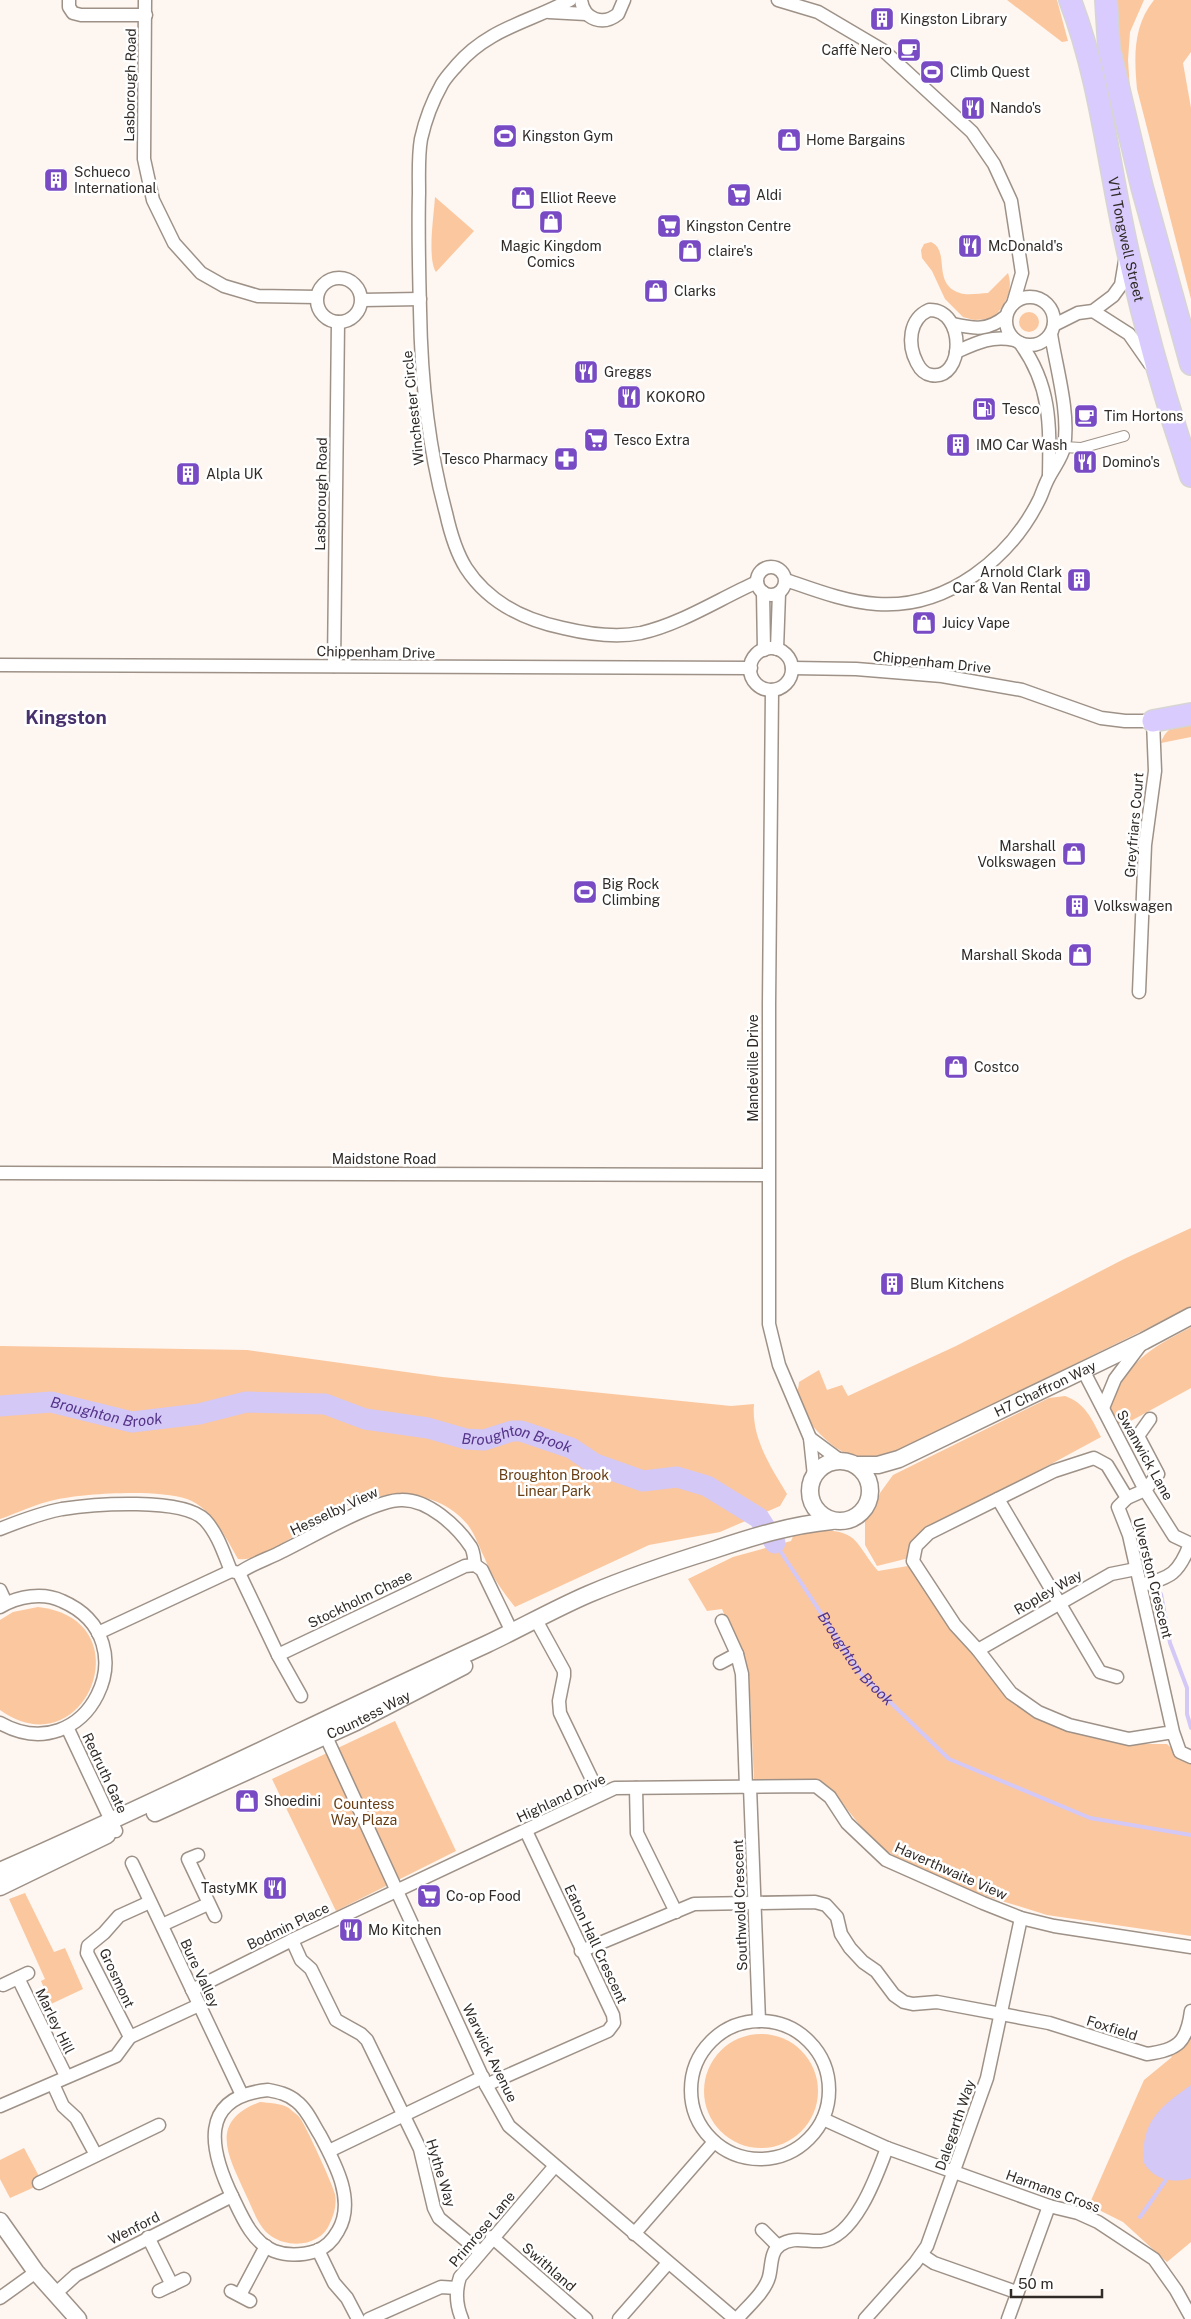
<svg xmlns="http://www.w3.org/2000/svg" width="1191" height="2319" font-family="'Public Sans',sans-serif">
<style>
.green{fill:#fbc79e}
.water{fill:#d4c8f6}
.lines{fill:none;stroke-linecap:round;stroke-linejoin:round}
.stream{stroke:#d4c8f6;stroke-width:4}
.river{stroke:#d4c8f6;stroke-width:21}
.pedestrian-casing{stroke:#9e9288;stroke-width:12}
.minor-casing{stroke:#9e9288;stroke-width:15}
.tertiary-casing{stroke:#9e9288;stroke-width:19}
.trunk-casing{stroke:#d6d5d4;stroke-width:24}
.pedestrian{stroke:#fff;stroke-width:10}
.minor{stroke:#fff;stroke-width:12}
.tertiary{stroke:#fff;stroke-width:16}
.trunk{stroke:#dacbfe;stroke-width:21}
.labels{text-anchor:middle;stroke-width:5;stroke-linejoin:round;paint-order:stroke}
.poi-label{font-size:14px;fill:#302b27;stroke:#fff;text-anchor:start}
.street-label{font-size:14px;fill:#302b27;stroke:#fff}
.park-label{font-size:14px;fill:#683d12;stroke:#fff}
.water-label{font-size:15px;font-style:italic;fill:#543389;stroke:#fff}
.district-label{font-size:19px;font-weight:bold;fill:#47326e;stroke:#fff}
</style>
<rect width="100%" height="100%" fill="#fef6f0"/>
<g class="green">
<path d="M1007,0H1057L1068,41L1062,42Z"/>
<path d="M1116,0H1144L1130,32L1128,60L1130,89L1127,90L1116,41Z"/>
<path d="M1154,0H1191V52L1183,63L1191,108V299L1137,89C1134,57 1133,26 1154,0Z"/>
<path d="M435,197L474,231L436,272C427,258 434,215 435,197Z"/>
<path d="M931,242C951,251 931,284 960,293C968,296 980,293 988,293L1008,273C1014,291 1005,306 992,319L974,320L963,317L945,299L932,271L922,258L921,250L924,244Z"/>
<circle cx="1029" cy="322" r="10"/>
<path d="M1191,722V737L1161,743C1165,728 1177,725 1191,722Z"/>
<path d="M1191,1228V1307L885,1457C878,1457 868,1460 861,1459C836,1455 800,1420 797,1394C797,1391 799,1386 799,1382L819,1370L827,1390L842,1385L848,1396L956,1346L1124,1259Z"/>
<path d="M1191,1327V1388L1118,1428L1109,1409C1127,1361 1148,1350 1191,1327Z"/>
<path d="M0,1346L247,1350L442,1377L731,1406L754,1404C751,1438 771,1467 787,1494L780,1506L720,1532L649,1545L515,1607C503,1592 492,1577 485,1559C479,1547 476,1536 468,1525C438,1488 386,1489 345,1506C328,1513 312,1525 296,1535C280,1544 257,1562 238,1559C226,1538 212,1508 187,1499C158,1489 85,1493 54,1500C36,1504 17,1513 0,1519Z"/>
<path d="M1065,1396C1085,1403 1092,1419 1101,1437L924,1533L909,1558L877,1566L865,1545V1520L874,1510L880,1493L893,1475L1049,1398Z"/>
<path d="M820,1530C860,1531 855,1544 878,1571L914,1565L1008,1696L1128,1744H1167L1181,1757L1191,1761V1936L1047,1915L973,1892L908,1864L886,1851L871,1839L834,1793L776,1787L777,1780H754L749,1674L722,1609L707,1611L688,1579L733,1557L791,1541L794,1534Z"/>
<path d="M38,1607C146,1619 85,1771 0,1710V1620L13,1612Z"/>
<path d="M395,1721L456,1851L336,1911L272,1779Z"/>
<path d="M25,1893L54,1952L65,1948L83,1989L51,2004L41,1981L45,1979L9,1899Z"/>
<circle cx="761" cy="2091" r="57"/>
<path d="M1191,2034V2242L1167,2262L1123,2222L1089,2205L1144,2080L1172,2057L1168,2054Z"/>
<path d="M260,2102C269,2103 280,2103 289,2108C292,2111 298,2115 300,2118C306,2126 333,2185 335,2194C337,2205 334,2214 330,2223C321,2246 290,2249 271,2236C258,2227 253,2209 246,2195C229,2157 207,2122 260,2102Z"/>
<path d="M24,2148L40,2178L37,2186L10,2198L0,2179V2160Z"/>
</g>
<path class="water" d="M1191,2085V2178C1173,2184 1154,2180 1144,2163C1140,2122 1160,2107 1191,2085Z"/>
<g class="lines">
<g class="stream">
<path id="s1" d="M775,1543L861,1674L949,1759L1090,1818L1191,1835"/>
<path d="M1161,1594L1170,1643L1187,1688V1714L1191,1728"/>
<path d="M1140,2217L1166,2180"/>
</g>
<path class="river" id="s2" d="M0,1406L51,1402L132,1422L199,1414L246,1402L325,1404L365,1419L428,1428L466,1439L484,1440L512,1431H521L571,1448L595,1464L643,1481L677,1477L707,1486L759,1518L775,1543"/>
<defs>
<path id="pedestrian" d="M1064,447L1081,448L1124,436"/>
<g id="minor">
<path d="M69,0V7L73,13L81,15H146"/>
<path d="M145,0L144,159L153,200L174,243L201,273L224,286L258,296L317,297"/>
<path d="M570,0C530,22 489,28 457,65C452,71 446,77 442,84C433,100 425,121 421,139C418,156 419,175 419,193C418,232 419,271 420,310C421,379 428,447 446,513C450,531 456,552 466,568C488,602 525,620 563,628C588,634 616,638 641,633C681,624 719,599 757,582"/>
<path d="M581,0C584,20 603,26 618,14L624,0"/>
<path d="M778,0L818,12L884,51L972,132L994,164L1011,201L1022,273L1013,304"/>
<path d="M549,12L586,14"/>
<circle cx="339" cy="300" r="22"/>
<circle cx="1030" cy="321" r="24"/>
<path d="M362,300L420,299"/>
<path d="M929,310C966,309 965,381 931,375C924,374 920,369 917,363C907,344 909,319 929,310Z"/>
<path d="M1093,311L1129,334L1150,364"/>
<path d="M953,324C975,329 988,331 1006,316"/>
<path d="M1054,325L1078,313L1093,311L1113,296L1121,285L1125,261"/>
<path d="M1020,343C1051,385 1050,425 1049,475"/>
<path d="M956,352C976,343 992,335 1014,340"/>
<circle cx="771" cy="581" r="14"/>
<path d="M786,580C815,590 846,602 877,604C947,609 1011,558 1040,498C1043,491 1045,484 1049,477C1054,467 1062,458 1064,447C1070,413 1056,367 1051,334"/>
<path d="M763,592L764,650"/>
<circle cx="771" cy="669" r="21"/>
<path d="M777,649L779,593"/>
<path d="M0,665L751,668"/>
<path d="M334,666L338,322"/>
<path d="M792,668L856,669L942,676L1022,690L1101,718L1125,721H1153L1155,771L1145,845L1139,992"/>
<path d="M772,690L769,1004V1324L779,1365L810,1438L814,1476"/>
<path d="M0,1173L768,1175"/>
<path d="M1083,1370L1145,1490L1174,1536L1191,1544"/>
<path d="M1103,1408L1115,1379L1142,1343"/>
<path d="M810,1438L841,1461"/>
<path d="M1127,1498L1145,1490L1158,1474L1138,1436L1150,1419"/>
<path d="M998,1499L1100,1672L1117,1677"/>
<path d="M0,1529C20,1521 41,1513 62,1509C93,1504 183,1497 205,1520C218,1534 224,1554 231,1571"/>
<path d="M231,1571L239,1573L278,1655L465,1566L475,1565L482,1570L512,1632"/>
<path d="M239,1573C253,1563 268,1559 283,1551C310,1538 374,1500 401,1500C428,1499 457,1526 471,1547C474,1552 474,1559 475,1565"/>
<path d="M1141,1585C1171,1578 1179,1573 1190,1544"/>
<path d="M0,1590L6,1603"/>
<path d="M0,1607C18,1596 43,1592 62,1601C152,1640 87,1772 0,1723"/>
<path d="M536,1620L564,1671V1676L559,1701L560,1713L599,1794"/>
<path d="M722,1621L737,1654L742,1674L746,1787"/>
<path d="M98,1633L231,1571"/>
<path d="M978,1650L1111,1574L1136,1569"/>
<path d="M278,1655L301,1696"/>
<path d="M720,1663L737,1654"/>
<path d="M67,1727L116,1831"/>
<path d="M322,1728L486,2085L509,2126L735,2319"/>
<path d="M1173,1732L1129,1739L1069,1725L1038,1712L1011,1693L978,1650L955,1625L913,1561L916,1546L929,1533L1054,1471L1094,1458L1107,1465L1127,1498L1118,1507L1129,1535L1173,1732L1180,1752L1191,1757"/>
<path d="M750,1787L759,2021"/>
<path d="M636,1788L637,1833L676,1912"/>
<path d="M198,1855L188,1859L215,1916"/>
<path d="M132,1863L242,2095"/>
<path d="M162,1925L208,1904"/>
<path d="M292,1940L301,1960L311,1969L336,2020L361,2034L367,2040L420,2149L434,2208L439,2218L480,2252"/>
<path d="M581,1951L694,1904L815,1902L826,1905L837,1917L841,1934L850,1948L863,1962L876,1971L894,1995L904,2002L913,2004L937,2002L1049,2023L1147,2054C1178,2050 1187,2042 1191,2011"/>
<path d="M18,1978L66,2076"/>
<path d="M3,1985L28,1973"/>
<path d="M192,1990L292,1940L615,1788L816,1786L830,1797L847,1823L886,1860L983,1903L1021,1918L1054,1926L1191,1947"/>
<circle cx="760" cy="2090" r="69"/>
<path d="M130,2037L87,1953L88,1946L104,1933L119,1916L150,1902"/>
<path d="M53,2084L63,2106L76,2118L96,2155"/>
<path d="M486,2085L608,2031L614,2023L613,2015L526,1831"/>
<path d="M268,2090C278,2092 288,2094 296,2101C307,2109 313,2124 320,2135C335,2163 356,2201 338,2231C333,2240 325,2248 316,2251C303,2255 287,2256 274,2251C253,2243 242,2217 233,2198C210,2151 197,2097 268,2090Z"/>
<path d="M0,2106L116,2056L130,2037L199,2005"/>
<path d="M823,2119L887,2148L1049,2206L1078,2213L1098,2222L1154,2259L1176,2290L1191,2317"/>
<path d="M329,2151L483,2077"/>
<path d="M39,2183L159,2125"/>
<path d="M762,2230L778,2246"/>
<path d="M634,2234L714,2142"/>
<path d="M148,2237L172,2285"/>
<path d="M492,2237L586,2319"/>
<path d="M318,2250L334,2283L347,2298L358,2319"/>
<path d="M922,2255L934,2263L1016,2292"/>
<path d="M159,2291L184,2279"/>
<path d="M231,2291L250,2301"/>
<path d="M56,2293L76,2275L232,2196"/>
<path d="M240,2295L266,2246"/>
<path d="M0,2298L36,2272"/>
<path d="M369,2319L441,2287L457,2288"/>
<path d="M462,2319C456,2305 455,2292 460,2277L554,2167"/>
<path d="M619,2319L668,2263"/>
<path d="M737,2319C747,2307 765,2292 769,2277C772,2266 770,2252 780,2245C793,2236 807,2242 821,2241C855,2238 877,2175 887,2148"/>
<path d="M865,2319L915,2263L927,2246L987,2078L1021,1918"/>
<path d="M1008,2319L1049,2206"/>
</g>
<g id="tertiary">
<circle cx="840" cy="1491" r="30"/>
<path id="s3" d="M856,1465H878L899,1459L1144,1341L1191,1316"/>
<path id="s4" d="M155,1813L356,1722L464,1666"/>
<path d="M0,1871C164,1799 324,1719 487,1644C521,1628 554,1609 589,1594C629,1577 671,1563 713,1550C752,1537 790,1525 832,1521"/>
<path d="M0,1887L107,1835"/>
<path d="M0,2221L36,2272L78,2319"/>
</g>
<g id="trunk">
<path id="s5" d="M1070,0C1100,78 1108,162 1126,243C1143,321 1165,400 1191,476"/>
<path d="M1106,0L1109,48L1142,187L1191,364"/>
<path d="M1153,721L1191,714"/>
</g>
</defs>
<use href="#pedestrian" class="pedestrian-casing"/>
<use href="#minor" class="minor-casing"/>
<use href="#tertiary" class="tertiary-casing"/>
<use href="#trunk" class="trunk-casing"/>
<use href="#pedestrian" class="pedestrian"/>
<use href="#minor" class="minor"/>
<use href="#tertiary" class="tertiary"/>
<use href="#trunk" class="trunk"/>
</g>
<defs>
<symbol id="building-square" viewBox="-11 -11 22 22"><rect x="-9" y="-9" width="18" height="18" rx="4" fill="#784ac3" stroke="#fff"/><path d="M-4-6H4V6H1V3H-1V6H-4ZM-2.5-4.3h1.7v1.8h-1.7ZM.8-4.3h1.7v1.8H.8ZM-2.5-1h1.7V.8h-1.7ZM.8-1h1.7V.8H.8Z" fill="#fff"/></symbol>
<symbol id="cafe-square" viewBox="-11 -11 22 22"><rect x="-9" y="-9" width="18" height="18" rx="4" fill="#784ac3" stroke="#fff"/><path d="M-5.5-4.5H6V0H3Q3 3.5 0 3.5H-2.5Q-5.5 3.5-5.5 0ZM3-3.2v2h1.7v-2ZM-6 4.5H4V6H-6Z" fill="#fff"/></symbol>
<symbol id="stadium-square" viewBox="-11 -11 22 22"><rect x="-9" y="-9" width="18" height="18" rx="4" fill="#784ac3" stroke="#fff"/><path d="M0-5a6.5 5 0 1 0 0 10a6.5 5 0 1 0 0-10ZM-3.5-1.8h7v3.6h-7Z" fill="#fff"/></symbol>
<symbol id="restaurant-square" viewBox="-11 -11 22 22"><rect x="-9" y="-9" width="18" height="18" rx="4" fill="#784ac3" stroke="#fff"/><path d="M-5-6h1v4h1v-4h1v4h1v-4h1v5L-1.5 .5V6h-2V.5L-5-1ZM5-6V6H3V1.5H1.5Q1.5-4 5-6Z" fill="#fff"/></symbol>
<symbol id="shop-square" viewBox="-11 -11 22 22"><rect x="-9" y="-9" width="18" height="18" rx="4" fill="#784ac3" stroke="#fff"/><path d="M-5-2.5h2.3a2.7 3.5 0 0 1 5.4 0H5L5.5 6h-11ZM-1.5-2.5h3a1.5 2.3 0 0 0-3 0Z" fill="#fff"/></symbol>
<symbol id="supermarket-square" viewBox="-11 -11 22 22"><rect x="-9" y="-9" width="18" height="18" rx="4" fill="#784ac3" stroke="#fff"/><path d="M-6-5.5h2.5l.6 2H6L4.5 2H-2.5L-4.4-4H-6ZM-1.5 3.2a1.3 1.3 0 1 0 .1 0ZM3 3.2a1.3 1.3 0 1 0 .1 0Z" fill="#fff"/></symbol>
<symbol id="fuel-square" viewBox="-11 -11 22 22"><rect x="-9" y="-9" width="18" height="18" rx="4" fill="#784ac3" stroke="#fff"/><path d="M-5.5-6h7V0h2V4h1.3V-2.5L3-4.5l.8-.8L6-3V5H2.5V1h-1V6h-7ZM-4.2-4.7v3.2H.2V-4.7Z" fill="#fff"/></symbol>
<symbol id="pharmacy-square" viewBox="-11 -11 22 22"><rect x="-9" y="-9" width="18" height="18" rx="4" fill="#784ac3" stroke="#fff"/><path d="M-2-6h4v4h4v4h-4v4h-4v-4h-4v-4h4Z" fill="#fff"/></symbol>
</defs>
<g fill-rule="evenodd">
<use href="#building-square" x="868" y="5" width="28" height="28"/>
<use href="#cafe-square" x="895" y="36" width="28" height="28"/>
<use href="#stadium-square" x="918" y="58" width="28" height="28"/>
<use href="#restaurant-square" x="959" y="94" width="28" height="28"/>
<use href="#stadium-square" x="491" y="122" width="28" height="28"/>
<use href="#shop-square" x="775" y="126" width="28" height="28"/>
<use href="#building-square" x="42" y="166" width="28" height="28"/>
<use href="#supermarket-square" x="725" y="181" width="28" height="28"/>
<use href="#shop-square" x="509" y="184" width="28" height="28"/>
<use href="#shop-square" x="537" y="208" width="28" height="28"/>
<use href="#supermarket-square" x="655" y="212" width="28" height="28"/>
<use href="#restaurant-square" x="956" y="232" width="28" height="28"/>
<use href="#shop-square" x="676" y="237" width="28" height="28"/>
<use href="#shop-square" x="642" y="277" width="28" height="28"/>
<use href="#restaurant-square" x="572" y="358" width="28" height="28"/>
<use href="#restaurant-square" x="615" y="383" width="28" height="28"/>
<use href="#fuel-square" x="970" y="395" width="28" height="28"/>
<use href="#cafe-square" x="1072" y="402" width="28" height="28"/>
<use href="#supermarket-square" x="582" y="426" width="28" height="28"/>
<use href="#building-square" x="944" y="431" width="28" height="28"/>
<use href="#pharmacy-square" x="552" y="445" width="28" height="28"/>
<use href="#restaurant-square" x="1071" y="448" width="28" height="28"/>
<use href="#building-square" x="174" y="460" width="28" height="28"/>
<use href="#building-square" x="1065" y="566" width="28" height="28"/>
<use href="#shop-square" x="910" y="609" width="28" height="28"/>
<use href="#shop-square" x="1060" y="840" width="28" height="28"/>
<use href="#stadium-square" x="571" y="878" width="28" height="28"/>
<use href="#building-square" x="1063" y="892" width="28" height="28"/>
<use href="#shop-square" x="1066" y="941" width="28" height="28"/>
<use href="#shop-square" x="942" y="1053" width="28" height="28"/>
<use href="#building-square" x="878" y="1270" width="28" height="28"/>
<use href="#shop-square" x="233" y="1787" width="28" height="28"/>
<use href="#restaurant-square" x="261" y="1874" width="28" height="28"/>
<use href="#supermarket-square" x="415" y="1882" width="28" height="28"/>
<use href="#restaurant-square" x="337" y="1916" width="28" height="28"/>
</g>
<g class="labels">
<g class="poi-label">
<text x="900" y="24">Kingston Library</text>
<text x="892" y="55" text-anchor="end">Caffè Nero</text>
<text x="950" y="77">Climb Quest</text>
<text x="990" y="113">Nando's</text>
<text x="522" y="141">Kingston Gym</text>
<text x="806" y="145">Home Bargains</text>
<text x="74" y="177">Schueco<tspan x="74" dy="16">International</tspan></text>
<text x="756" y="200">Aldi</text>
<text x="540" y="203">Elliot Reeve</text>
<text x="686" y="231">Kingston Centre</text>
<text x="551" y="251" text-anchor="middle">Magic Kingdom<tspan x="551" dy="16">Comics</tspan></text>
<text x="988" y="251">McDonald's</text>
<text x="708" y="256">claire's</text>
<text x="674" y="296">Clarks</text>
<text x="604" y="377">Greggs</text>
<text x="646" y="402">KOKORO</text>
<text x="1002" y="414">Tesco</text>
<text x="1104" y="421">Tim Hortons</text>
<text x="614" y="445">Tesco Extra</text>
<text x="976" y="450">IMO Car Wash</text>
<text x="548" y="464" text-anchor="end">Tesco Pharmacy</text>
<text x="1102" y="467">Domino's</text>
<text x="206" y="479">Alpla UK</text>
<text x="1062" y="577" text-anchor="end">Arnold Clark<tspan x="1062" dy="16">Car &amp; Van Rental</tspan></text>
<text x="942" y="628">Juicy Vape</text>
<text x="1056" y="851" text-anchor="end">Marshall<tspan x="1056" dy="16">Volkswagen</tspan></text>
<text x="602" y="889">Big Rock<tspan x="602" dy="16">Climbing</tspan></text>
<text x="1094" y="911">Volkswagen</text>
<text x="1062" y="960" text-anchor="end">Marshall Skoda</text>
<text x="974" y="1072">Costco</text>
<text x="910" y="1289">Blum Kitchens</text>
<text x="264" y="1806">Shoedini</text>
<text x="258" y="1893" text-anchor="end">TastyMK</text>
<text x="446" y="1901">Co-op Food</text>
<text x="368" y="1935">Mo Kitchen</text>
</g>
<g class="street-label">
<text transform="translate(130 85) rotate(-89)" y="5">Lasborough Road</text>
<text dy="5" stroke="none"><textPath href="#s5" startOffset="246">V11 Tongwell Street</textPath></text>
<text transform="translate(413 408) rotate(-96)" y="5">Winchester Circle</text>
<text transform="translate(321 494) rotate(-89)" y="5">Lasborough Road</text>
<text transform="translate(376 652) rotate(1)" y="5">Chippenham Drive</text>
<text transform="translate(932 662) rotate(6)" y="5">Chippenham Drive</text>
<text transform="translate(1134 825) rotate(-85)" y="5">Greyfriars Court</text>
<text transform="translate(753 1068) rotate(-90)" y="5">Mandeville Drive</text>
<text x="384" y="1164">Maidstone Road</text>
<text dy="5" stroke="none"><textPath href="#s3" startOffset="206">H7 Chaffron Way</textPath></text>
<text transform="translate(1145 1455) rotate(61)" y="5">Swanwick Lane</text>
<text transform="translate(334 1511) rotate(-25)" y="5">Hesselby View</text>
<text transform="translate(1153 1578) rotate(76)" y="5">Ulverston Crescent</text>
<text transform="translate(1048 1592) rotate(-30)" y="5">Ropley Way</text>
<text transform="translate(360 1599) rotate(-26)" y="5">Stockholm Chase</text>
<text dy="5" stroke="none"><textPath href="#s4" startOffset="235">Countess Way</textPath></text>
<text transform="translate(105 1773) rotate(65)" y="5">Redruth Gate</text>
<text transform="translate(561 1798) rotate(-25)" y="5">Highland Drive</text>
<text transform="translate(951 1871) rotate(24)" y="5">Haverthwaite View</text>
<text transform="translate(740 1905) rotate(-92)" y="5">Southwold Crescent</text>
<text transform="translate(288 1926) rotate(-26)" y="5">Bodmin Place</text>
<text transform="translate(596 1944) rotate(65)" y="5">Eaton Hall Crescent</text>
<text transform="translate(200 1973) rotate(65)" y="5">Bure Valley</text>
<text transform="translate(117 1978) rotate(65)" y="5">Grosmont</text>
<text transform="translate(55 2021) rotate(64)" y="5">Marley Hill</text>
<text transform="translate(1112 2028) rotate(18)" y="5">Foxfield</text>
<text transform="translate(490 2053) rotate(64)" y="5">Warwick Avenue</text>
<text transform="translate(955 2125) rotate(-71)" y="5">Dalegarth Way</text>
<text transform="translate(441 2173) rotate(73)" y="5">Hythe Way</text>
<text transform="translate(1053 2191) rotate(20)" y="5">Harmans Cross</text>
<text transform="translate(134 2228) rotate(-27)" y="5">Wenford</text>
<text transform="translate(482 2229) rotate(-50)" y="5">Primrose Lane</text>
<text transform="translate(549 2267) rotate(41)" y="5">Swithland</text>
</g>
<g class="park-label">
<text x="554" y="1480">Broughton Brook<tspan x="554" dy="16">Linear Park</tspan></text>
<text x="364" y="1809">Countess<tspan x="364" dy="16">Way Plaza</tspan></text>
</g>
<g class="water-label">
<text dy="5" stroke="none"><textPath href="#s2" startOffset="108">Broughton Brook</textPath></text>
<text dy="5" stroke="none"><textPath href="#s2" startOffset="528">Broughton Brook</textPath></text>
<text dy="5" stroke="none"><textPath href="#s1" startOffset="141">Broughton Brook</textPath></text>
</g>
<g class="district-label">
<text x="66" y="724">Kingston</text>
</g>
</g>
<path d="M1011 2289v8h91v-8" fill="none" stroke="#302b27" stroke-width="2.5"/>
<text x="1018" y="2289" font-size="15" fill="#302b27" stroke="#ffffff" stroke-width="4" paint-order="stroke">50 m</text>
</svg>
